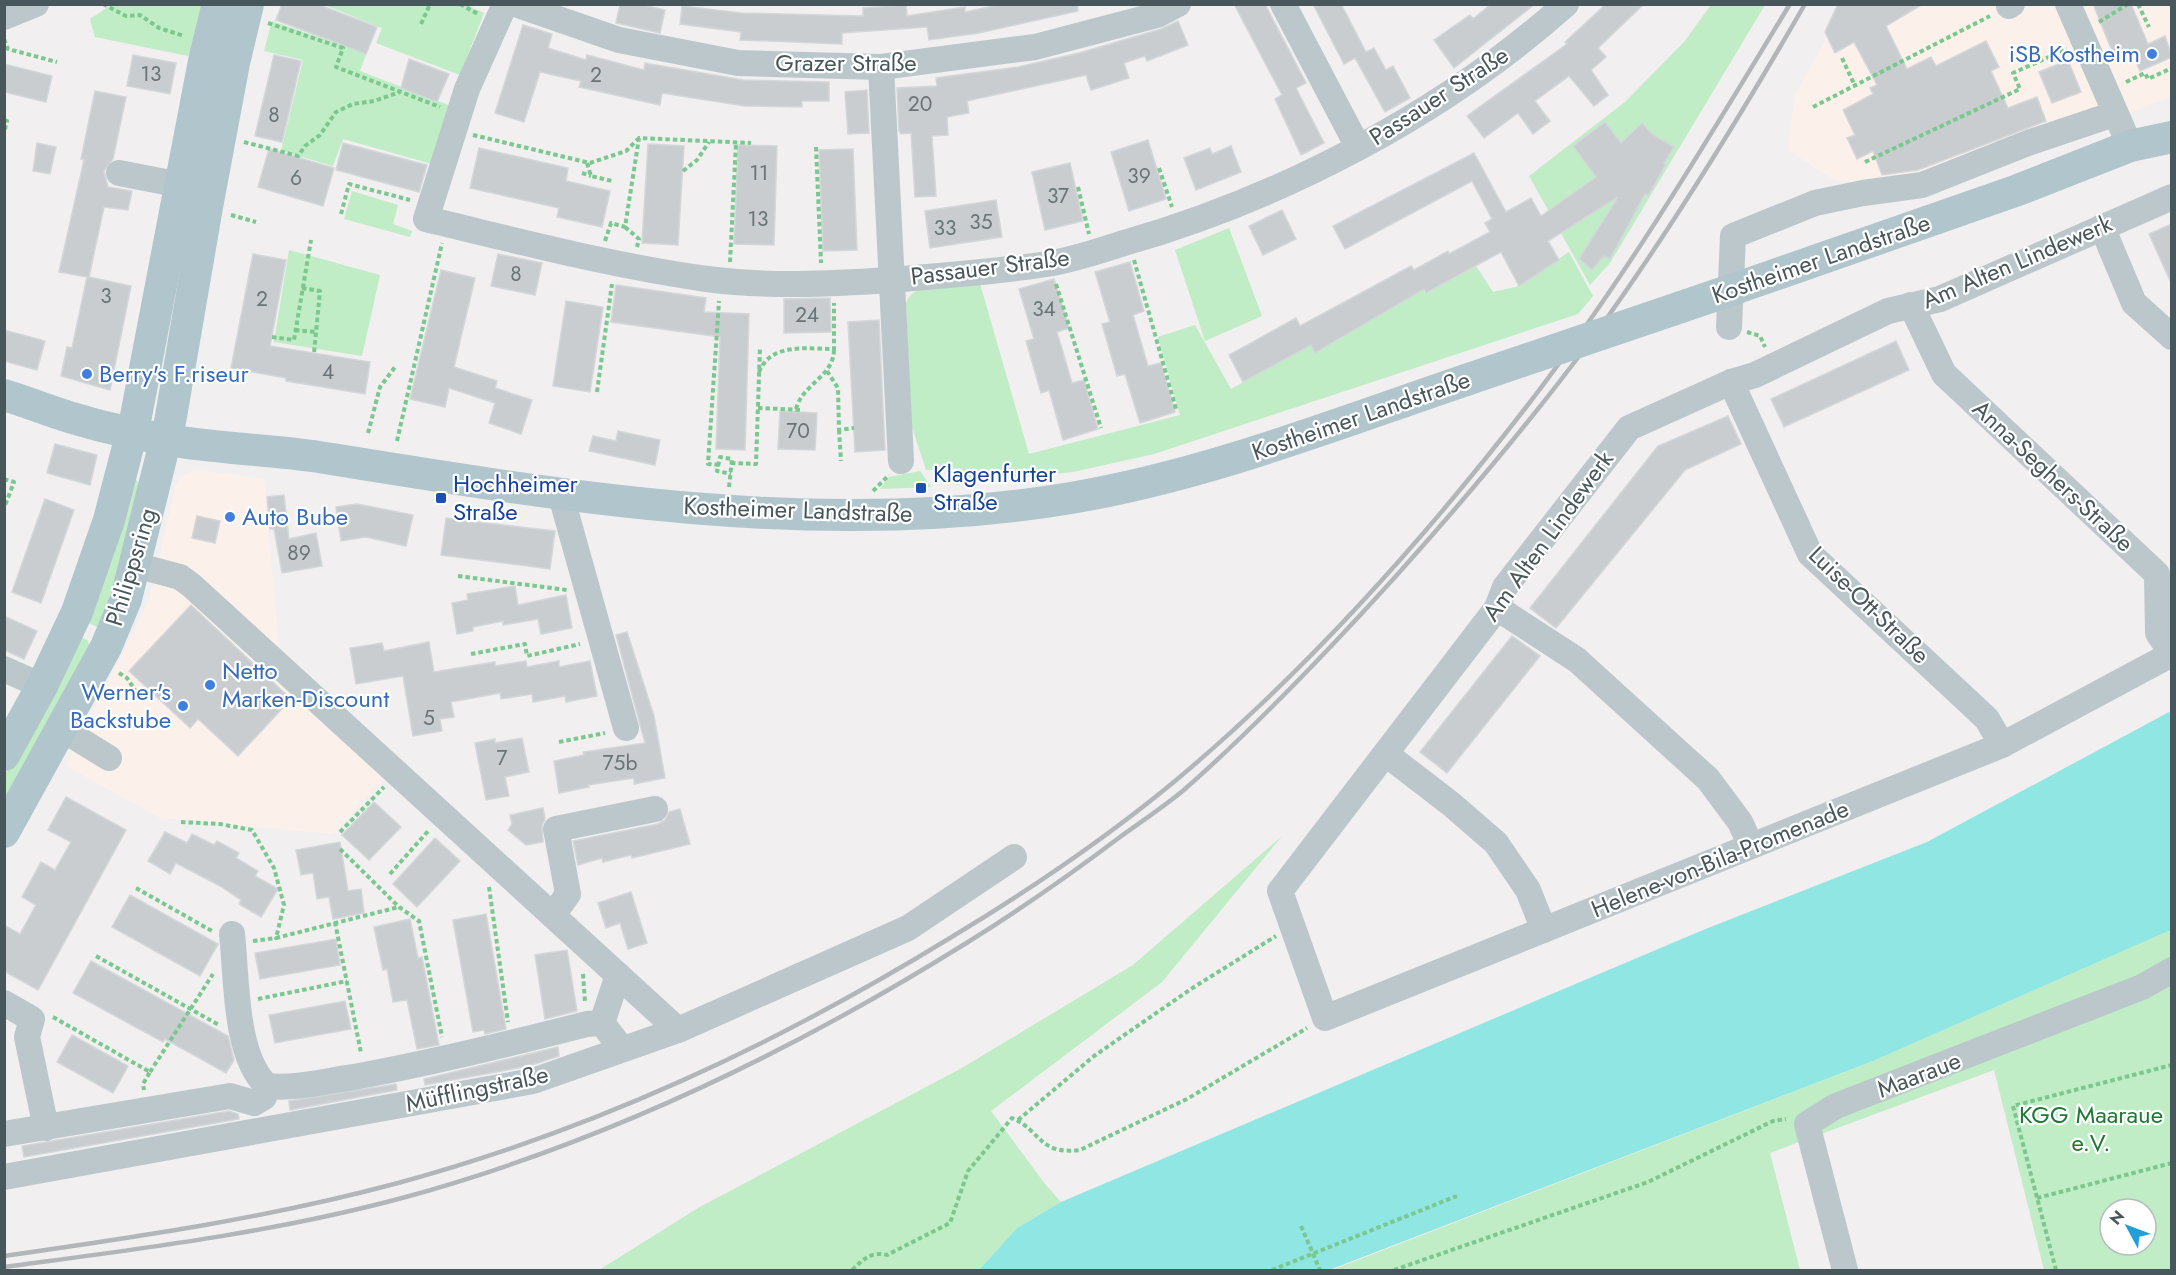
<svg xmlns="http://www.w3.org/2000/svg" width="2176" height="1275" font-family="Jost,sans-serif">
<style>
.commercial{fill:#fbf1ea}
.green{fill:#c0ecc6;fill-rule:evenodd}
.water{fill:#90e6e3}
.building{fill:#c9cdd0;stroke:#d3d7da;stroke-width:1.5}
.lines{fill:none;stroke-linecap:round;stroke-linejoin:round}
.path{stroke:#7ac88e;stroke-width:4;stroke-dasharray:4.5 3;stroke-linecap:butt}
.minor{stroke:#bbc7cb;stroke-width:26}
.major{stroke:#b0c5cc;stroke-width:32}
.rail{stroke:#b2b6b9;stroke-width:4.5}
.major-bridge{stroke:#b0c5cc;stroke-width:32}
.shop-dot{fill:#3f7fe0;stroke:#fff;stroke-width:2}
.transit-dot{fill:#1a4fb4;stroke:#fff;stroke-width:2}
.labels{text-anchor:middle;stroke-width:4.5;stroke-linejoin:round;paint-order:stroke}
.number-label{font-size:21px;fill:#687478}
.shop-label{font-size:24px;fill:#366cbe;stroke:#fff;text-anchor:start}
.street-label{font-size:24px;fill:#48575b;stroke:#fff}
.transit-label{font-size:24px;fill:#164399;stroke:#fff;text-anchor:start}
.park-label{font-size:24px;fill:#1d7934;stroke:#fff}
</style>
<rect width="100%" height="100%" fill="#f1eff0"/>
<g class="commercial">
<path d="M1846,5H2171V97L1912,197L1833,179L1788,150L1795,94Z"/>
<path d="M200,470L264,479L282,682L384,779L333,834L160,818L66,766L149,601L176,484L181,477L188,472Z"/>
</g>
<g class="green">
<path d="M111,5H202L188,56L95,37L90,19Z"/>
<path d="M325,5H467L484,13L460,75L376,43L382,28Z"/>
<path d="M1711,5H1765L1610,263L1590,285L1529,176L1625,102L1684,42Z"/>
<path d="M272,21L366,54L360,71L451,106L432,164L343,139L333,166L281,151L303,60L264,51Z"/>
<path d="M352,191L398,205L393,224L412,231L410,237L344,219Z"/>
<path d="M1229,228L1262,316L1205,341L1175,250Z"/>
<path d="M289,250L380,275L362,356L274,342Z"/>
<path d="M1569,252L1593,296L1578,314L1154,454L1073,472L956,485V469L967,468L926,470L911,424L906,303C914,280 958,283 979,280L1029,454L1180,415L1158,337L1195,325L1231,389L1311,345L1316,353L1424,289L1427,293L1476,266L1493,292L1519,286Z"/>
<path d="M920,471L931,487L880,489L889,477Z"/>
<path d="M134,478L139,483L125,550L99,628L84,621Z"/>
<path d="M80,637L87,640L91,647L5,812V774Z"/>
<path d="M1282,836L1162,982L991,1111L1045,1184L1061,1202L1017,1228L979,1270H599L698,1208L960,1069L1133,965Z"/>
<path d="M2171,930V1270H2044L1994,1070L1770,1153L1800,1270H1332L1873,1061ZM2110,1209H2146V1245H2110Z"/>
</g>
<path class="water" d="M2171,711V930L1873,1061L1329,1270H979L1017,1228L1061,1202L1703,930L1927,842Z"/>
<g class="building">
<path d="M282,4H317L377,27L366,54L276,20Z"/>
<path d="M620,4H639L665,10L660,33L616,23Z"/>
<path d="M1003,4H1077L1078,11L979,33L929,40L927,27L842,33V44L740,40L741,32L680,24L682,6L742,13L863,16V8L906,5L907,16L965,7V12Z"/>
<path d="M1234,4H1265L1306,83L1296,88L1324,143L1301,155L1275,99L1282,95Z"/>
<path d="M1313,4H1341L1366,52L1374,48L1386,70L1393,66L1410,98L1385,112L1355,58L1344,64Z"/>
<path d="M1491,4H1535L1454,68L1434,40L1470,15L1473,19Z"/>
<path d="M1606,4H1644L1598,48L1606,57L1591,70L1608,95L1594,106L1569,76L1535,101L1550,121L1533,134L1518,113L1484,138L1467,116L1567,44L1565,42Z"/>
<path d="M1838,4H1923L1886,26L1907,69L1931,57L1936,66L1986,41L1999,67L1991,71L2008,108L2037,97L2046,121L1918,170L1882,175L1873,151L1857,159L1847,138L1855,135L1843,110L1873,94L1870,88L1877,85L1854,42L1835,53L1825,32Z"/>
<path d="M2093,4H2131L2148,44L2165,36L2172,57L2140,71L2131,51L2115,58Z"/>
<path d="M1178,21L1188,45L1147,61L1145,56L1124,63L1129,78L1091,90L1086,75L967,101L969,113L947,117L948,135L932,136L936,196L915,197L911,133L901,134L899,131L897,88L937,86L936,78L1018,67L1079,53L1161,29Z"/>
<path d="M523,25L552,34L548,48L586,60L587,55L644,70L645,63L743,80L829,82V101H802V107L745,106L662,93L660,105L579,87L581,81L540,72L524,122L495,113Z"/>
<path d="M133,55L176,63L170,94L127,86Z"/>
<path d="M274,55L301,61L282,142L255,136Z"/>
<path d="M409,59L449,74L437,102L401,88Z"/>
<path d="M2068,60L2081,92L2052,103L2039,72Z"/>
<path d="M4,64L52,76L46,102L4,92Z"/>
<path d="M867,90L869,133L848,134L845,92Z"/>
<path d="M95,91L126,97L113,159L104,171L108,187L132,191L128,210L104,207L89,277L131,286L110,390L61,376L67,347L72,348L87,277L59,272L84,160L81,159Z"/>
<path d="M1605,122L1621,143L1642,123L1652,134L1674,147L1664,163L1666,164L1648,196L1645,194L1610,259L1604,256L1592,270L1579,259L1618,197L1548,241L1559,260L1519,286L1501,252L1426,293L1424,289L1315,353L1311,345L1243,382L1229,355L1296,318L1300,326L1411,266L1414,270L1448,251L1449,254L1490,232L1485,223L1492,219L1472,181L1345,249L1333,226L1474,153L1506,212L1531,198L1541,216L1596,177L1573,146Z"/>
<path d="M1148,140L1166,199L1129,211L1111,152Z"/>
<path d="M37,143L56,147L50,174L33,171Z"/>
<path d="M343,143L427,165L419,192L336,170Z"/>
<path d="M648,144L684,146L678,245L642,243Z"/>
<path d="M738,145L777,146L774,245L734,244Z"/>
<path d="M1231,146L1241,172L1196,190L1184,158L1210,148L1212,154Z"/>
<path d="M479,148L568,168L566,181L610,191L602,227L557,217L559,208L470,188Z"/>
<path d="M269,149L334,168L323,206L258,187Z"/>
<path d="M853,149L857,250L823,251L819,150Z"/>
<path d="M1070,163L1083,221L1045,230L1032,172Z"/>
<path d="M996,200L1002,237L930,248L925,211Z"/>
<path d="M1282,210L1296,239L1263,255L1249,226Z"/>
<path d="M2172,224V285L2149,234Z"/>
<path d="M253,254L286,260L270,346L370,362L365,394L286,381V378L231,368Z"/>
<path d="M498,254L542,263L535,295L491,286Z"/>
<path d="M1130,262L1144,311L1133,315L1148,366L1161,363L1175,412L1140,423L1125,374L1117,376L1102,324L1110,322L1095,272Z"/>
<path d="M441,270L475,278L454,367L497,381L495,388L532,400L521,434L489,423L495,403L449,388L445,407L410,399Z"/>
<path d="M1054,279L1069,328L1057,332L1072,383L1084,380L1098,429L1063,440L1049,390L1041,393L1026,341L1034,339L1019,289Z"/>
<path d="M616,285L706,298L704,312L749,314L745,450L716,449L720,337L611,322Z"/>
<path d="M830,298L831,332L784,333V299Z"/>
<path d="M566,301L603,307L590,392L553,386Z"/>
<path d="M879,320L885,450L855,452L848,322Z"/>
<path d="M4,330L45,341L37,370L4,361Z"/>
<path d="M1896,341L1909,370L1784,427L1771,399Z"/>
<path d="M780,411L817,413L815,450L778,449Z"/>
<path d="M1728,416L1741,444L1685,470L1556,628L1530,608L1658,446Z"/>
<path d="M618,431L660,440L655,465L589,451L593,436L616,441Z"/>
<path d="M55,444L97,455L90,485L47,473Z"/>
<path d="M284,495L289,539L316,533L322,566L282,573L274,529H270L267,497Z"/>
<path d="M45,499L74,510L41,603L12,592Z"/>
<path d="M357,504L413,515L406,546L366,537L341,541L336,507Z"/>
<path d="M197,516L220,521L215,543L192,538Z"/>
<path d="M446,518L555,531L550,569L441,555Z"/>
<path d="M515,586L518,605L566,595L572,628L541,634L538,619L503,625V621L473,627V631L457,634L452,603L468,600L467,594Z"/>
<path d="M191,605L291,699L238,756L198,719L190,728L129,671Z"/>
<path d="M4,616L37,631L24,659L4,650Z"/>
<path d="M627,632L654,716L665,778L634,784V778L588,785L589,787L559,793L554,761L584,755L583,752L645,743L616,635Z"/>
<path d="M1512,636L1540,656L1447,773L1420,752Z"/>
<path d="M429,642L434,672L495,662V666L526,661L527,667L559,661V667L590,661L597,696L566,702L565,696L533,702L532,694L501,699L500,693L451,702L454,717L440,719L442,731L413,736L403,676L356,684L350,648L382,643L384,651Z"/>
<path d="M522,738L529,772L505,777L509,796L486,800L475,743L495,739V743Z"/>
<path d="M66,797L126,830L38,990L4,971V925L20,934L36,905L22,897L41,862L55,870L71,842L48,830Z"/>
<path d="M374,802L401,827L369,860L342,835Z"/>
<path d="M543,808L545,819L542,825L543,842L526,845L508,830L512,824L510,815Z"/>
<path d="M680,809L690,844L632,858L631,855L603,862L602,858L578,865L573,841L658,824L665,820L669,812Z"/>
<path d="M165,832L187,843L192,834L214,845L217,841L239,853L236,858L258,871L255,876L278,889L261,917L239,904L241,900L220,886L176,863L170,874L148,861Z"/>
<path d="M435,838L460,861L417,907L393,884Z"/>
<path d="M340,842L348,891L361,889L364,913L333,919L329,897L317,899L313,873L301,875L296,850Z"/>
<path d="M631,892L647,943L628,949L620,923L606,928L598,903Z"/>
<path d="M130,895L218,944L200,976L112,927Z"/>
<path d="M486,914L506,1029L485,1034L484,1030L473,1032L453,920Z"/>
<path d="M410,919L418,958L422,957L439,1045L417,1049L407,1000L393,1002L387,969L383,970L374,927Z"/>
<path d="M336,939L340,965L260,979L255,953Z"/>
<path d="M567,950L577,1011L545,1019L535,955Z"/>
<path d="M91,961L228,1036L234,1060L226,1073L165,1039L163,1042L73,993Z"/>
<path d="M345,1001L351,1029L275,1043L269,1015Z"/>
<path d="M72,1035L128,1066L113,1093L57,1062Z"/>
<path d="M558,1047L559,1056L529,1066L425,1085L424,1079Z"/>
<path d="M396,1084L397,1090L290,1110L289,1101Z"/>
<path d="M229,1111L238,1114L239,1119L24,1157L22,1146Z"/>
</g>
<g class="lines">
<g class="path">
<path d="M103,4L126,16L140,15L159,28L184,36"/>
<path d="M460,4L478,14"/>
<path d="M2138,4L2149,27"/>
<path d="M2099,22L2128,4"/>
<path d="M268,23L343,48L336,67L440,107"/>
<path d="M421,24L430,4"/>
<path d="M4,39L8,49L57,62"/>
<path d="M1842,58L1855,86"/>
<path d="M2126,82L2145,73L2148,79L2172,68"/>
<path d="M1813,107L1990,16"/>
<path d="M4,120L7,121L4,133"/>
<path d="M473,135L590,163L626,151L638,139"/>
<path d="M244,142L298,156L305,146L320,135L336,112L353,104L374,101L400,92"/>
<path d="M816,147L821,263"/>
<path d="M1865,162L2020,89L2013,73L2067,49"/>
<path d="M587,163L591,176L612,181"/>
<path d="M1159,168L1172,207"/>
<path d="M683,171L697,160L709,142"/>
<path d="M582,173L591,176"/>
<path d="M1078,187L1089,234"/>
<path d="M341,214L349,184L410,200"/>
<path d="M231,215L256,222"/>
<path d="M625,227L639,239L637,247"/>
<path d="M605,241L611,223L625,227L639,138L751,143"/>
<path d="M1134,260L1176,409"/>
<path d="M730,262L736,143"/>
<path d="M1056,284L1101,428"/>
<path d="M302,288L320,291L314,353"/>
<path d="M295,330L316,332"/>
<path d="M1747,332L1760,336L1765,347"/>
<path d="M272,337L294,340L311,240"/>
<path d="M827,371L838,388L839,430L854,428"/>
<path d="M759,372C771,342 808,349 834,349V303"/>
<path d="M597,392L612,284"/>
<path d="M758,408L803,410"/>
<path d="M796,409C803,383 834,377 834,349"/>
<path d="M839,430L841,461"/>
<path d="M368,433L380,387L395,367"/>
<path d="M397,441L442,243"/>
<path d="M731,463L756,464L760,347"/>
<path d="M719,465L708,464L719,301"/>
<path d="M4,479L14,482L4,508"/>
<path d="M729,487L732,459L720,457L717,471L731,474"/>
<path d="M873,491L889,475"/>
<path d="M458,576L567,590"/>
<path d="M471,654L525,644L527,656L580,644"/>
<path d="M119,673L127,678L140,698"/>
<path d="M559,742L605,733"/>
<path d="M181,822L220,824L252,830L274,868L284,905L276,938L399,907"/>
<path d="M340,832L384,787"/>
<path d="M340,849L399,907L419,921L442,1037"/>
<path d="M390,874L429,830"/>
<path d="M489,887L508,1022"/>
<path d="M136,888L212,931"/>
<path d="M335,922L361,1053"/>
<path d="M253,941L276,938"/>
<path d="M96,956L219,1025"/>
<path d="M583,974L585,1002"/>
<path d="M258,999L347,981"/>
<path d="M53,1017L150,1072L143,1084L144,1090"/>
<path d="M150,1072L213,974"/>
<path d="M1018,1120L1094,1056L1194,987L1276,936"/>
<path d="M2037,1198L2172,1163"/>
<path d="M1301,1226L1320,1270"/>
<path d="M852,1270C864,1259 871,1251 887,1255L950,1223L968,1171L1012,1118C1042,1131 1038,1155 1080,1150L1187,1099L1307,1028"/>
<path d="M1272,1270L1457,1196"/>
<path d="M1394,1270L1648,1182L1773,1121L1786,1119"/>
<path d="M2056,1270L2013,1106L2172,1065"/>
</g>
<g class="minor">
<path d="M505,4L467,89L426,219C519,241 612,266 707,279C767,287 829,284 890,280C942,276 995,272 1047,264C1073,260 1099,251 1124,243C1282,198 1443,114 1566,4"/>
<path d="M515,4L619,40L738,63L881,67L1035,47L1157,15L1178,4"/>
<path d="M1283,4L1358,147"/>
<path d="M2068,4L2130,146"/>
<path d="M2009,6L2012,4"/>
<path d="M4,17L36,4"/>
<path d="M881,67L901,461"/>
<path d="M119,173L181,185"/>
<path d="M2172,197L1940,299L1888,311L1755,375L1731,382L1629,428L1505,587L1497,608L1280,891L1325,1018L2002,745L2172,654"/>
<path d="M2102,227L2134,303L2172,337"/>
<path d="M1911,305L1944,374L2157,574L2158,633L2172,653"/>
<path d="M1729,327L1733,236L1815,203L1863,193L1922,185L2028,143L2114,114"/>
<path d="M1731,382L1810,554L1987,719L2002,745"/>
<path d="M560,492L626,728"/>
<path d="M135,565L180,577L191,585L678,1030"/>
<path d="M1497,608L1577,660L1687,760L1708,779L1740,822L1751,846"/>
<path d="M4,669L42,686"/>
<path d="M62,729L109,758"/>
<path d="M1386,754L1451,804L1496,843L1528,890L1544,930"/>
<path d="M553,915L568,894L556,829L655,809"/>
<path d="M4,1003L32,1019L27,1037L46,1128"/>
<path d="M602,1023L618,975"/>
<path d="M267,1086C296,1089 325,1081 354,1077C432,1063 509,1044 587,1024L602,1023L622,1049"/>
<path d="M4,1134L230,1096L254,1103L264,1097L267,1086C234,1055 237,978 232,934"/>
<path d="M4,1177L533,1081L678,1030L908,928L1014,857"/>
<path d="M1845,1270L1807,1124L1836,1106L2142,987L2172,970"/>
</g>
<g class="major">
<path d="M1737,288L2018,190L2130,146L2172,137"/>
<path d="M4,395C31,403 56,414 83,421C109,429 136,434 163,439C215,449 268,449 319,457C566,497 822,540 1071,498C1207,475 1336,424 1466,380"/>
<path d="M4,755L42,686L77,612L109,520L136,416L205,56L218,4"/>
<path d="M4,832L106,647L126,599L170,422L207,207L234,63L248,4"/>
</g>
<g class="rail">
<path d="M4,1256C137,1237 268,1218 398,1183C596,1129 775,1045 950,938C1028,891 1105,839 1175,781C1303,674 1425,538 1527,406C1625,279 1707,141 1790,4"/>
<path d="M4,1267C138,1249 272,1233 402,1198C604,1143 792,1052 968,942C1021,909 1071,874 1120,837C1142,821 1165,806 1185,789C1260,723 1329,650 1396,576C1465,499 1533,419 1594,336C1671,230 1740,117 1805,4"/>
</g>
<path class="major-bridge" d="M1466,380L1737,288"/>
</g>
<g class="shop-dot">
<circle cx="2152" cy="54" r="6"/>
<circle cx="87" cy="374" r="6"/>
<circle cx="230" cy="517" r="6"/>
<circle cx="210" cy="685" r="6"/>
<circle cx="183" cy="706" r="6"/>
</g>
<g class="transit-dot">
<rect x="915" y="482" width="12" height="12" rx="3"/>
<rect x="435" y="492" width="12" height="12" rx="3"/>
</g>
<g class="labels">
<g class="number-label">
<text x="151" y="81">13</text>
<text x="596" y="82">2</text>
<text x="920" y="111">20</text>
<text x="274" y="122">8</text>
<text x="759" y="180">11</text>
<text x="1139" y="183">39</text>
<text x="296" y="185">6</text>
<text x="1058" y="203">37</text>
<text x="758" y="226">13</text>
<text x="981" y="229">35</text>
<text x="945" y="235">33</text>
<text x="516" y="281">8</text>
<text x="106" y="303">3</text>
<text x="262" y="306">2</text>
<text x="1044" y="316">34</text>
<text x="807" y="322">24</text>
<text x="328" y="379">4</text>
<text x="798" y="438">70</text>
<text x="299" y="560">89</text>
<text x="429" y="725">5</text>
<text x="502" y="765">7</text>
<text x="620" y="770">75b</text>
</g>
<g class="shop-label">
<text x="2140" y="62" text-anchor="end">iSB Kostheim</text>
<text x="99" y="382">Berry's F.riseur</text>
<text x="242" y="525">Auto Bube</text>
<text x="222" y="679">Netto<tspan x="222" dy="28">Marken-Discount</tspan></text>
<text x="171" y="700" text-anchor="end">Werner's<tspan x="171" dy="28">Backstube</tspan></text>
</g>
<g class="street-label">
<text x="846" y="71">Grazer Straße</text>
<text transform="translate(1439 96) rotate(-33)" y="8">Passauer Straße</text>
<text transform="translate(1821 259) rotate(-19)" y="8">Kostheimer Landstraße</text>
<text transform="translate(2017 262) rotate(-23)" y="8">Am Alten Lindewerk</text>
<text transform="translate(990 267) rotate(-7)" y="8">Passauer Straße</text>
<text transform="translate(1361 416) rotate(-19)" y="8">Kostheimer Landstraße</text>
<text transform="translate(2053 476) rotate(43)" y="8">Anna-Seghers-Straße</text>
<text transform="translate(798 510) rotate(2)" y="8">Kostheimer Landstraße</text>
<text transform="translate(1548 536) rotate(-54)" y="8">Am Alten Lindewerk</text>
<text transform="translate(131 567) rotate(-73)" y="8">Philippsring</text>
<text transform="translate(1869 605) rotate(44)" y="8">Luise-Ott-Straße</text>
<text transform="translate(1720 859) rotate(-22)" y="8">Helene-von-Bila-Promenade</text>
<text transform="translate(1919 1075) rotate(-21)" y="8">Maaraue</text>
<text transform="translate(477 1089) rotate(-12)" y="8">Müfflingstraße</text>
</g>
<g class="transit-label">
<text x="933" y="482">Klagenfurter<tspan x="933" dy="28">Straße</tspan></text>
<text x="453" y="492">Hochheimer<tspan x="453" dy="28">Straße</tspan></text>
</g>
<g class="park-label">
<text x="2091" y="1123">KGG Maaraue<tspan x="2091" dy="28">e.V.</tspan></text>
</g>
</g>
<rect width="2176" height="1275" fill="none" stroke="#48575b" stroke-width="12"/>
<g transform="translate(2128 1227) rotate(311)"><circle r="28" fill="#ffffff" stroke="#b6bcbd" stroke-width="1.5"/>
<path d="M0-4.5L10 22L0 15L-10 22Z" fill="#249ed6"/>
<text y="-9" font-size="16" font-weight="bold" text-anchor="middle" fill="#48575b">N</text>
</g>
</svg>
